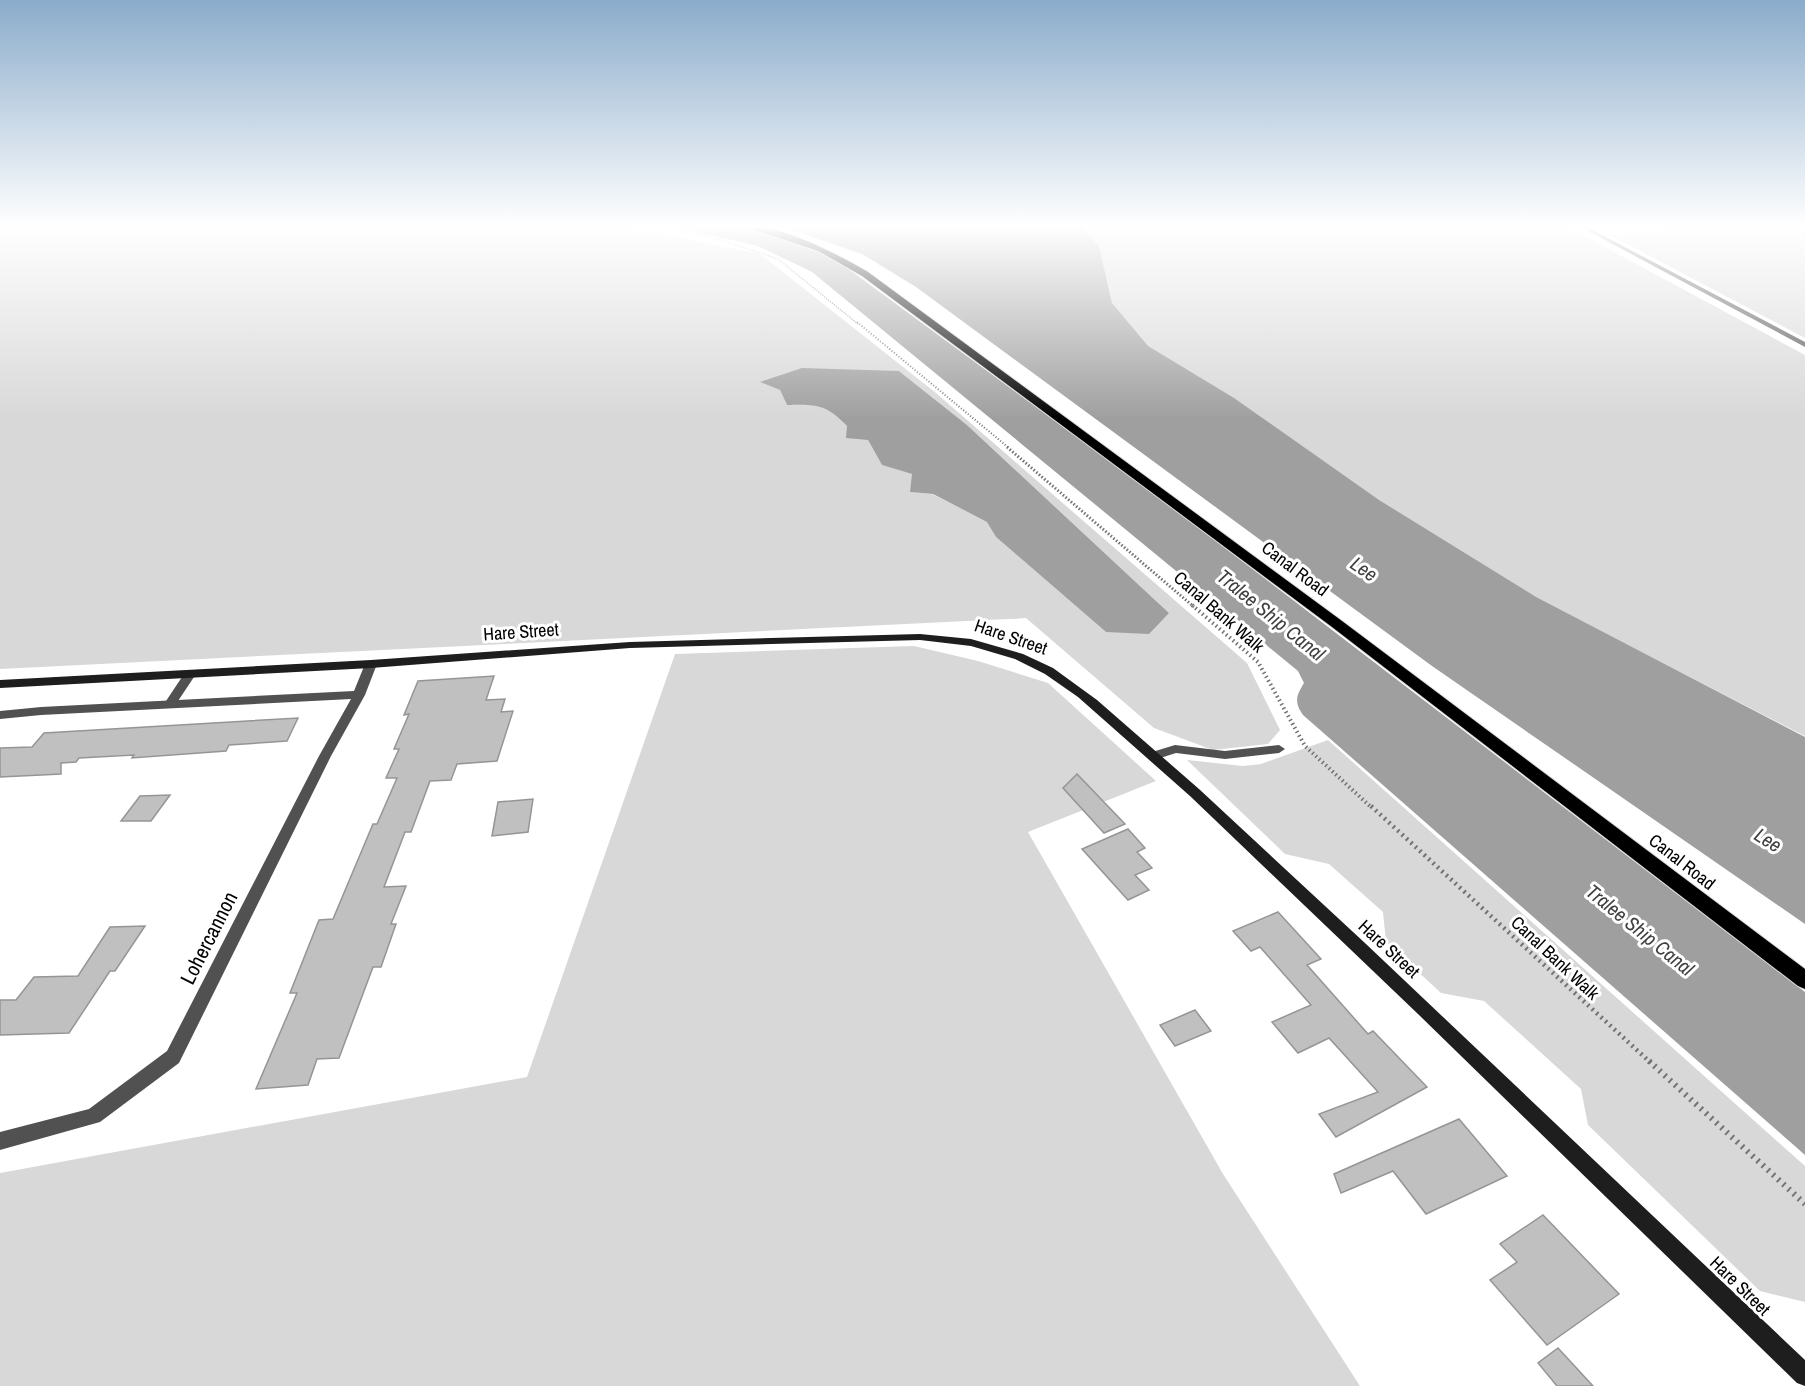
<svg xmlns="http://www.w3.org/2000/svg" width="1805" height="1386" font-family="'Archivo Narrow',sans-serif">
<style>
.green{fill:#d8d8d8;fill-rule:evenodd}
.water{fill:#9f9f9f}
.building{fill:#c0c0c0;stroke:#959595;stroke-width:1.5}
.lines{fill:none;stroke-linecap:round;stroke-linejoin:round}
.primary-casing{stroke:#dbdbdb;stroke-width:2}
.path-far5{stroke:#737373;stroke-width:1.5;stroke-dasharray:1 1.5;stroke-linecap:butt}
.path-far4{stroke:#737373;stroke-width:2;stroke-dasharray:1 2;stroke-linecap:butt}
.path-far3{stroke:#737373;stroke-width:3;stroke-dasharray:1.5 2;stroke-linecap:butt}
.path-far2{stroke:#737373;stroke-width:4;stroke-dasharray:1.5 3;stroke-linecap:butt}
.path-far1{stroke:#737373;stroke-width:4.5;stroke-dasharray:2 4;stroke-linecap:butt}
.path{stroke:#737373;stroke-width:6;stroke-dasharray:2 5;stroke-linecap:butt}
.lane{fill:#515151;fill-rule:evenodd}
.street{fill:#515151;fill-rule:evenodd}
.secondary{fill:#1e1e1e;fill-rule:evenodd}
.primary{fill:#000;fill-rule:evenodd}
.labels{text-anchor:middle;stroke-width:6;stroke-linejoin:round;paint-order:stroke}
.street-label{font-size:18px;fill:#000;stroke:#fff}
.water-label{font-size:20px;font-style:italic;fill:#404040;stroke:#fff}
.near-street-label{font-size:21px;fill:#000;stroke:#fff}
</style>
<rect width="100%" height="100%" fill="#fff"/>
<g class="green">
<path d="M0,225H619L760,254L936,393L1247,663L1280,730L1268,744L1213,750L1154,728L1026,618L0,669ZM899,371L967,425L1169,613L1106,632L996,537L988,522L932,494L911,492L913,474L882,465L868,440L847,426L831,410L813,404L787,405L780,390L761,382Z"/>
<path d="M1047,225H1564L1805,355V736L1536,598L1491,570L1184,421L1112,303L1099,246L1094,240Z"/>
<path d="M1647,225H1805V338L1610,235L1667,234Z"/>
<path d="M914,646L978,661L1048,683L1156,781L1028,832L1223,1174L1360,1386H0V1173L527,1077L675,654Z"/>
<path d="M1328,740L1805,1166V1302L1760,1291L1588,1125L1581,1089L1484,1001L1441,993L1386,942L1383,912L1329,864L1285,854L1187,760L1243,766L1261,764Z"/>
</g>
<g class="water">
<path d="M667,225C687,225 709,222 728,225C765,231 801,243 835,259L1157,496L1805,992V1155L1303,715C1294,702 1296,696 1304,683L1298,671L812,272L758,246Z"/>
<path d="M777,225H1079L1099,246L1112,303L1148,346L1234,398L1379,500L1536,597L1805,737V924L1432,666L916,287L862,254Z"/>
<path d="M802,368L899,371L967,425L1169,613L1149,634L1106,632L996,537L987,522L933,494L910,492L912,474L882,465L868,440L846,438L847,426C826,404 816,404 787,405L780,390L760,382Z"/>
</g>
<g class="building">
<path d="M494,676L486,700L505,699L501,712L513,711L497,761L457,764L451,780L430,781L411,832H405L384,887L406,886L391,924H396L381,967H373L339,1058L317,1059L308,1085L256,1089L297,993H290L319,920L333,919L373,824H377L397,778H386L399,749H394L409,714L404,715L418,681Z"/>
<path d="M298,718L287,741L229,745L226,751L132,758L134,755L79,758L76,762L61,763V774L0,777V748L32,747L44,733Z"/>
<path d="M1077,774L1125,824L1104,833L1063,788Z"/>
<path d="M170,795L151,821H121L140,796Z"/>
<path d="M533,799L528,832L492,836L498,802Z"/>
<path d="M1128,829L1145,848L1137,852L1152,868L1135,875L1149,890L1128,900L1082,849Z"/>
<path d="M1278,912L1321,959L1307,965L1368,1034L1373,1031L1427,1087L1336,1137L1319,1114L1378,1092L1329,1038L1298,1053L1272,1022L1311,1005L1260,947L1251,951L1233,931Z"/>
<path d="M145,926L115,971H110L69,1033L0,1035V1000H16L34,977L78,976L110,927Z"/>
<path d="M1195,1010L1211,1031L1175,1046L1160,1025Z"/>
<path d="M1459,1119L1507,1176L1426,1214L1393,1171L1341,1193L1334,1174Z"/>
<path d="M1543,1215L1619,1294L1547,1345L1490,1280L1517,1262L1500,1244Z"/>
<path d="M1558,1348L1593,1386H1557L1538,1363Z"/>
</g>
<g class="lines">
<defs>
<path id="primary" d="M739,225C773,221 838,254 868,272L1342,621L1805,969V989L1798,986L1332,627L862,276L818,251Z"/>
</defs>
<use href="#primary" class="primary-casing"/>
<path class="path-far5" d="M655,225L715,238L778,259L858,324"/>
<path class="path-far4" d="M857,322L1009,448"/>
<path class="path-far3" d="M1007,447L1194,607"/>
<path class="path-far2" d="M1192,605L1258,662L1305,746L1372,808"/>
<path class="path-far1" d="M1371,806L1651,1063"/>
<path class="path" d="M1649,1061L1805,1204"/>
<g class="lane">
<path d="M190,670L196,674L174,707H166L164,704L186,671Z"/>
<path d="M1175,745L1225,751L1279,745L1285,749L1279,753L1225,759L1176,753L1154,760L1148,756L1149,753Z"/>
</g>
<g class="street">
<path d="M1577,225H1583L1805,342V347Z"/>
<path d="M371,660L377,664L365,695L331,756L179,1063L100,1122L0,1150V1132L89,1109L167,1051L319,756L351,699L41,715L0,719V711L41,707L354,691L365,664Z"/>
</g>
<path class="secondary" d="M920,634L971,639L1023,654L1053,668L1097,700L1199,789L1366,944L1805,1360V1386L1797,1383L1418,1014L1190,796L1078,697L1045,674L1015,659L971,646L920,640L630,648L371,668L0,688V680L371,660L630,642Z"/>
<use href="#primary" class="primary"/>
</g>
<linearGradient id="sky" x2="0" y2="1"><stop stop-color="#8baccb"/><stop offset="0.54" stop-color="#fff"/><stop offset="1" stop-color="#fff" stop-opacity="0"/></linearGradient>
<rect width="1805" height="419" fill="url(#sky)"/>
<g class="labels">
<g class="street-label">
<text transform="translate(1295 569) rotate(37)" y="6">Canal Road</text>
<text transform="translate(1219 612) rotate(41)" y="6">Canal Bank Walk</text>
<text transform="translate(521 632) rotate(-4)" y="6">Hare Street</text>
<text transform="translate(1011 637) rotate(19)" y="6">Hare Street</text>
<text transform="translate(1682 862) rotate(38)" y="6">Canal Road</text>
<text transform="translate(1389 949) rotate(43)" y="6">Hare Street</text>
<text transform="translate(1555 958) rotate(43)" y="6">Canal Bank Walk</text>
<text transform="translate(1740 1286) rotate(44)" y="6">Hare Street</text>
</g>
<g class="water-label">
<text transform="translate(1364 569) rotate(35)" y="7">Lee</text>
<text transform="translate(1271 615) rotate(39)" y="7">Tralee Ship Canal</text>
<text transform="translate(1768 840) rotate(32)" y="7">Lee</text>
<text transform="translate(1640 930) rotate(39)" y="7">Tralee Ship Canal</text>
</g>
<g class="near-street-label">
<text transform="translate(209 938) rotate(-63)" y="7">Lohercannon</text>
</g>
</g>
</svg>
